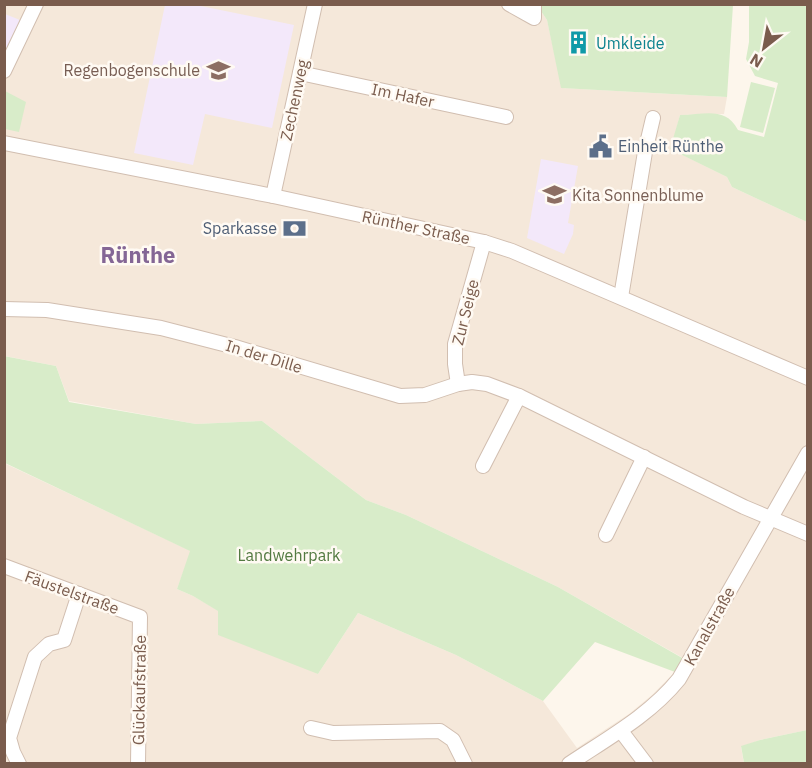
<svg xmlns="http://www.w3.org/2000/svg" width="812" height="768" font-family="'IBM Plex Sans',sans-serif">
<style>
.residential{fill:#f5e8da}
.education{fill:#f3e8fa}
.green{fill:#d8ecc9}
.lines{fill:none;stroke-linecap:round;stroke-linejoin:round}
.minor-casing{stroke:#d1beb0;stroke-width:16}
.minor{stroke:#fff;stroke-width:14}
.labels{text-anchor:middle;stroke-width:5;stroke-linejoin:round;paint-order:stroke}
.culture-label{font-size:16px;fill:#0d838f;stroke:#fffaf3;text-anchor:start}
.education-label{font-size:16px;fill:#785e54;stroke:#fffaf3;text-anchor:end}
.street-label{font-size:16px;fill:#7a5c4d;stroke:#fffaf3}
.service-label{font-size:16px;fill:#4e5e75;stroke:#fffaf3;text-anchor:start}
.park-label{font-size:16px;fill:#537a41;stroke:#fffaf3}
.district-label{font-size:22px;font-weight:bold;fill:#846695;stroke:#fffaf3}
</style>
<rect width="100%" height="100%" fill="#fdf6ec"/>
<path class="residential" d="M5,5H541V11L547,20L562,88L727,97L724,114L680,115L671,149L727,177L732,187L807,222V730L760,740L741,747L744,764L5,763L4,463L191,551L177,589L193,596L219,611L318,674L358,613L456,655L543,701L577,748L629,714L652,695L675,672L683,658L558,587L406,515L366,500L262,421L196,424L69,401L56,366L5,356Z"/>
<g class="education">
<path d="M165,5H196L294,25L272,128L205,114L193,165L134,153Z"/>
<path d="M5,14L20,20L5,53Z"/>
<path d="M541,159L578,166L568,223L574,225L573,234L564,254L527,238Z"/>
</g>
<g class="green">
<path d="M541,5H733L727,97L561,88L547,20L541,11Z"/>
<path d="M749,5H807V222L732,187L727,177L670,149L680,115C705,115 725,106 738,130L764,137L778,83L755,76L746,59L749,42Z"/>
<path d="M751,82L775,88L763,133L740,127Z"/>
<path d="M5,91L26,102L19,132L5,129Z"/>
<path d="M4,356L56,366L69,402L196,424L262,421L366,500L406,515L558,587L684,659L675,672L595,642L543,701L456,655L358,613L318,674L218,635V611L193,596L177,589L190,551L5,463Z"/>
<path d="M807,730V763H744L741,746L760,740Z"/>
</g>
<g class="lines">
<defs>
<g id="minor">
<path d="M509,4L534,18V4"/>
<path d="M4,71L36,4"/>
<path d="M300,73L506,117"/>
<path d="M4,143L273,196L484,242L512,251L808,378"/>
<path d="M273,196L315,4"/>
<path d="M621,297L645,152L653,118"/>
<path d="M4,309L47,310L161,328L235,347L400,396L425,395L458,384L472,382L487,384L519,396L744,507L808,534"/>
<path d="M458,384L455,364V344L484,242"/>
<path d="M483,466L519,396"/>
<path d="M606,535L644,457"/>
<path d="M4,566L140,617L138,764"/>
<path d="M311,728L333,733L440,731L453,740L465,764"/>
<path d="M621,731L646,764"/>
<path d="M19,764L13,752L9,738L35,657L49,644L64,640L79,594"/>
<path d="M569,764C608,738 650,715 679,679L808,453"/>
</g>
</defs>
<use href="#minor" class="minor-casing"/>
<use href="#minor" class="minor"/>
</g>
<defs>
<symbol id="building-bare" viewBox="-9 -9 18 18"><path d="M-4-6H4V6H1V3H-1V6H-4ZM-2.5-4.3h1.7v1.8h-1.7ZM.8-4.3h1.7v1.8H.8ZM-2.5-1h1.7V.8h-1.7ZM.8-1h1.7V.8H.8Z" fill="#0f9aa8" stroke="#fffaf3" stroke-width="2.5" paint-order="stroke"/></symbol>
<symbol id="school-bare" viewBox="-9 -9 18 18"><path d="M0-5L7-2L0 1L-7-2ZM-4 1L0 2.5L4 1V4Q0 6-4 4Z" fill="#8d6e63" stroke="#fffaf3" stroke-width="2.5" paint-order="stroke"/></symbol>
<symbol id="civic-bare" viewBox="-9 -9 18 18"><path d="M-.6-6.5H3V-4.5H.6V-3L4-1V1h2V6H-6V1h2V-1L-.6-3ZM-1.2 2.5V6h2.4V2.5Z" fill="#5c6f8a" stroke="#fffaf3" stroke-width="2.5" paint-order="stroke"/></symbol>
<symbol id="bank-bare" viewBox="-9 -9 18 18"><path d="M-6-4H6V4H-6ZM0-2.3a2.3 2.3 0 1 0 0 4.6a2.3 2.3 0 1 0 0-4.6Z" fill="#5c6f8a" stroke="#fffaf3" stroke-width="2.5" paint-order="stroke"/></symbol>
</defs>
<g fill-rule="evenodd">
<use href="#building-bare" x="562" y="26" width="33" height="33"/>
<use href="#school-bare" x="202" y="54" width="33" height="33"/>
<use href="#civic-bare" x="584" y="130" width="33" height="33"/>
<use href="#school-bare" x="538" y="178" width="33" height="33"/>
<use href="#bank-bare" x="278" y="212" width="33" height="33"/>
</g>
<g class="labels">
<g class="culture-label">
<text x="596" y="49">Umkleide</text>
</g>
<g class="education-label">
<text x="200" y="76">Regenbogenschule</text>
<text x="572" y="201" text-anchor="start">Kita Sonnenblume</text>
</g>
<g class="street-label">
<text transform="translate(403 95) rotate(12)" y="6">Im Hafer</text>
<text transform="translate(294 100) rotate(-78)" y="6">Zechenweg</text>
<text transform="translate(416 227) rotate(12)" y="6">Rünther Straße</text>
<text transform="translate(465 312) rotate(-76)" y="6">Zur Seige</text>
<text transform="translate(264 356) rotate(17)" y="6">In der Dille</text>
<text transform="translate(72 592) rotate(20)" y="6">Fäustelstraße</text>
<text transform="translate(709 626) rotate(-61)" y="6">Kanalstraße</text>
<text transform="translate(139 690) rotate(-89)" y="6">Glückaufstraße</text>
</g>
<g class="service-label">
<text x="618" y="152">Einheit Rünthe</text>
<text x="277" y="234" text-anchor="end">Sparkasse</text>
</g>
<g class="park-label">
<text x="289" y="561">Landwehrpark</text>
</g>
<g class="district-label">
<text x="138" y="263">Rünthe</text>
</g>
</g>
<rect width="812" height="768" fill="none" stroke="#7a5c4d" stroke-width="12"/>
<g transform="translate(764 48) rotate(211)" stroke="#fffaf3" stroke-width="4.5" paint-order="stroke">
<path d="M0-4.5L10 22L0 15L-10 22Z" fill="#7a5c4d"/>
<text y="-9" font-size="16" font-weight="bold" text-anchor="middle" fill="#7a5c4d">N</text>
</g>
</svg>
